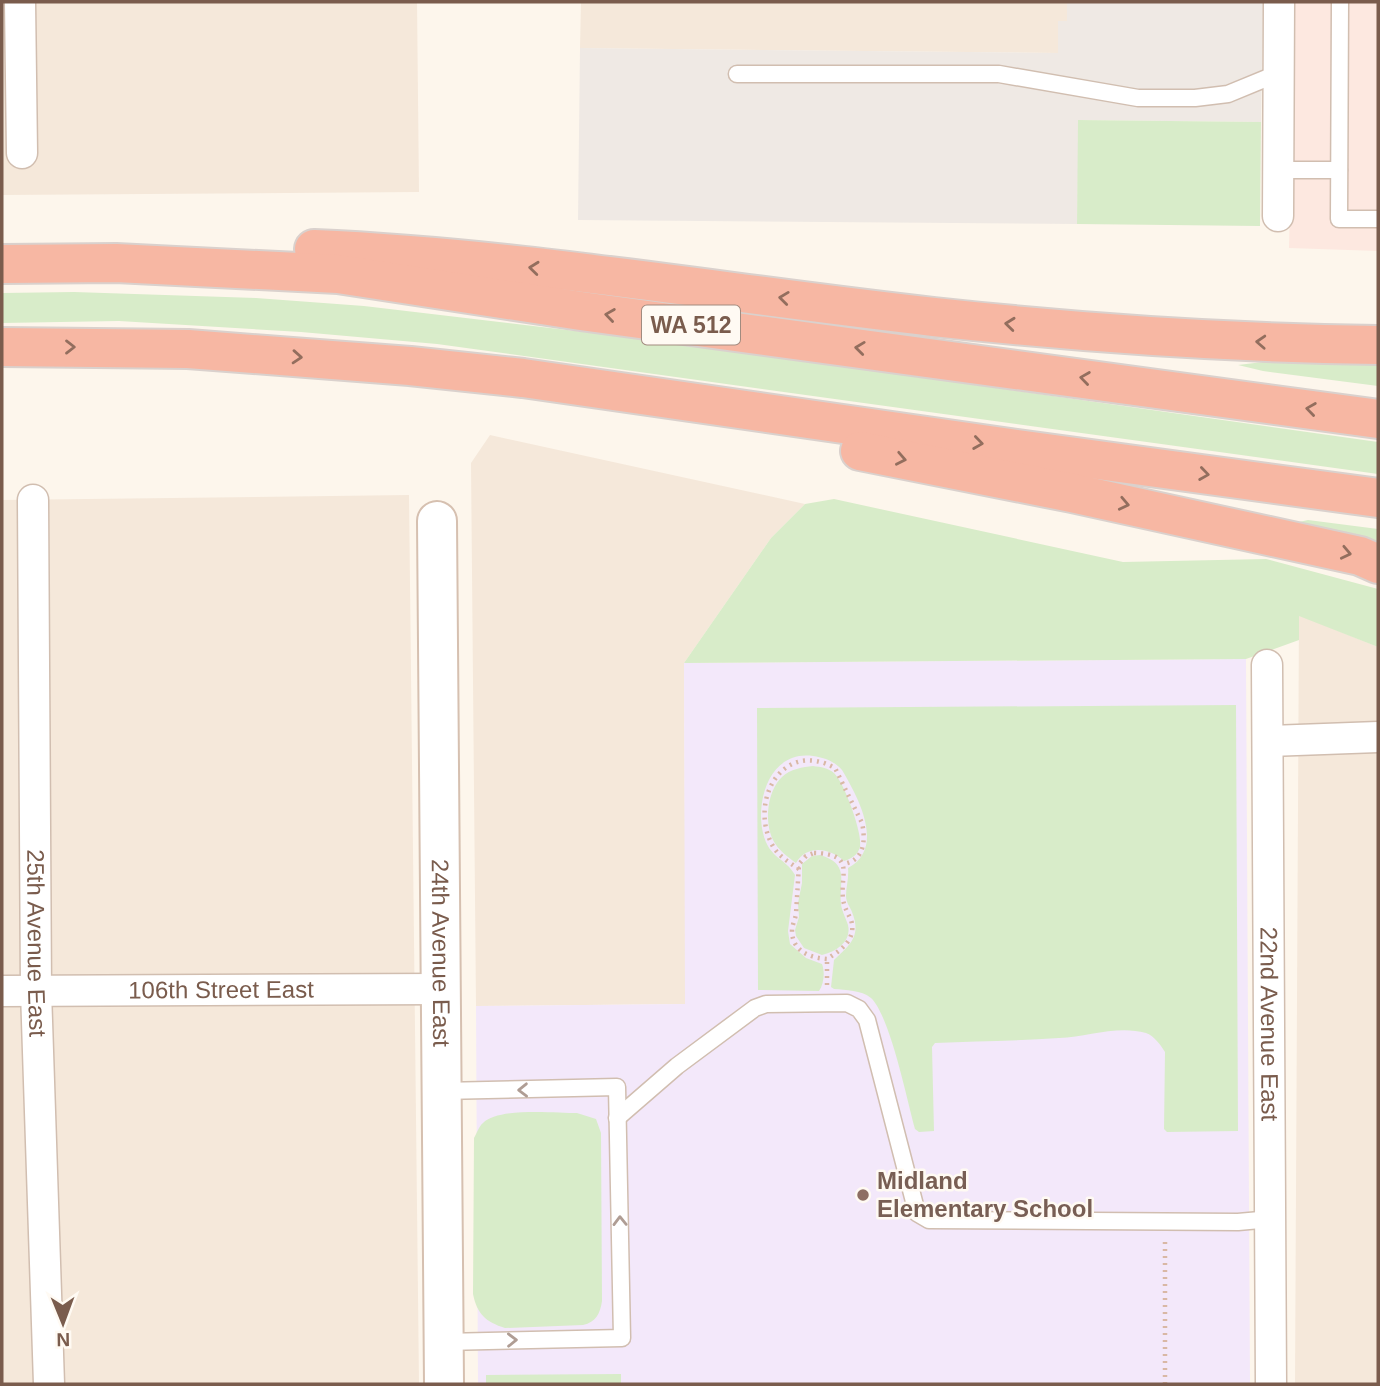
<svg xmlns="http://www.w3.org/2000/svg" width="1380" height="1386" font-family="Arial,sans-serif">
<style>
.residential{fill:#f5e8da}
.commercial{fill:#fde8e0}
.industrial{fill:#efe9e4}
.education{fill:#f3e8fa}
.green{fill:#d8ecc9}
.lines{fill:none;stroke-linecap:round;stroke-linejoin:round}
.lane-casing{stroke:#d1beb0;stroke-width:19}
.street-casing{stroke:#d1beb0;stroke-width:33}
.secondary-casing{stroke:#d6c0b0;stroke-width:42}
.highway-casing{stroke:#dad1cd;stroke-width:42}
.path{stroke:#d9b8a5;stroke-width:4.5;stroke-dasharray:2 5;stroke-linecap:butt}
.lane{stroke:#fff;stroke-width:16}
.street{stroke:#fff;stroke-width:30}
.secondary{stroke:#fff;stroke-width:38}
.highway{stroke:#f7b7a3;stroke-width:38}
.oneway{stroke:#936e5e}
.oneway2{stroke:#af9d94}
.education-dot{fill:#8d6e63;stroke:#fffaf3;stroke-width:2.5}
.labels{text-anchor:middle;stroke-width:5;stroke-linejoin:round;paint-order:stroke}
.shield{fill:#fffaf3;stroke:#a28b7f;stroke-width:2}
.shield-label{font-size:23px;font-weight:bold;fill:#7a5c4d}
.street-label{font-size:24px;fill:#7a5c4d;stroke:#fffaf3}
.education-label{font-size:24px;font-weight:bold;fill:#785e54;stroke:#fffaf3;text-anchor:start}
</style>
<rect width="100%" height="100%" fill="#fdf6ec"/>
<g class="residential">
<path d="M2,2H417L419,192L2,195Z"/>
<path d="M581,2H1067V22H1058V53L580,48Z"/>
<path d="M490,435L805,504L771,538L684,663L686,1004L476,1006L471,463Z"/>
<path d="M409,495L419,1384H2V500Z"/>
<path d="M1299,615L1378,647V1384H1295Z"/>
</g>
<path class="commercial" d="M1295,2H1378V251L1289,248Z"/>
<path class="industrial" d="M1067,2H1263L1261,122L1079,120L1077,224L578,220L580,48L1058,53V21H1067Z"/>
<path class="education" d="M1246,659L1250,1384H478L476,1006L685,1004L684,663Z"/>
<g class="green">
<path d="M1078,120L1261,122L1260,226L1077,224Z"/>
<path d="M74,292L256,298L364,306L694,345L1378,442V474L437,344L301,332L119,321L2,323V293Z"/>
<path d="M1271,361L1378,364V386L1263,371L1238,365Z"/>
<path d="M834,499L1123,562L1266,559L1378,589V647L1299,616V640L1246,659L684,663L771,538L805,504Z"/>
<path d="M1308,520L1378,529V546L1305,528L1299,522Z"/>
<path d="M1236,705L1238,1131L1167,1132L1164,1129L1165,1052C1160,1044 1154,1036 1146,1033C1117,1025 1088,1037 1059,1038C1018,1041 976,1041 935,1043L932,1047L934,1131L919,1132L915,1129C907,1100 890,1016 871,998C861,990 846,990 834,989L831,987L834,960C849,945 862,937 852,912C850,907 846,902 846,896C846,887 849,879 848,868C886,848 858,797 842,770C834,761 825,758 813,756C771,750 755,799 763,833C769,859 786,858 795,875L788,931L790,944L806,958L822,964C825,972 824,984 819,991L758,990L757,708Z"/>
<path d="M813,766C821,767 828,768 834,773C844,782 863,834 860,847C858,855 851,859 844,861C830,848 807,844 796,863C788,857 778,850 773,840C764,822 767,791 782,777C790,769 803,767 813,766Z"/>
<path d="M820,855C850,864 839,880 841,904C842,912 846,918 848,925C852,942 835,952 822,955L804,948L796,936L795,930L799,917L798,903L802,883V864L812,856Z"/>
<path d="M577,1113L596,1119L601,1133L602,1301C600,1314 596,1322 583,1325L505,1328C486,1322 477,1314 473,1294L474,1138C477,1133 479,1126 483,1123C498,1107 556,1113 577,1113Z"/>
<path d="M621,1374V1384H486V1375Z"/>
</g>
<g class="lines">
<defs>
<g id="lane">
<path d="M1340,2L1339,219H1378"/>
<path d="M737,74H999L1138,98H1195L1228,94L1279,73"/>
<path d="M1279,170H1339"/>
<path d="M442,1091L617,1087L622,1338L444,1342"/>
<path d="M617,1118L677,1066L755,1008L766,1004L847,1003L859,1009L867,1020L917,1213L929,1220L1238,1222L1271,1219"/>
</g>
<g id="street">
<path d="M20,2L22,153"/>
<path d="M1278,216L1279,2"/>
<path id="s1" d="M33,500L36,991L49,1384"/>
<path id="s2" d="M1267,665L1271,1384"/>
<path d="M1269,741L1378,737"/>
<path id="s3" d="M2,991L441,989"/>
</g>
<g id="secondary">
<path id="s4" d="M437,521L444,1384"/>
</g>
<g id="highway">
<path d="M314,249C522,258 727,294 934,317C1082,333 1229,343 1378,345"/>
<path d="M2,264L116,263L338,274L581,311L1378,419"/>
<path d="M2,347L188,349L410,366L523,378L1017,449L1378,498"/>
<path d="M860,451L1072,493L1360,556L1378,564"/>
</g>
</defs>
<use href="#lane" class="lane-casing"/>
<use href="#street" class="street-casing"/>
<use href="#secondary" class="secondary-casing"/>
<use href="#highway" class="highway-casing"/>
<g class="path">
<path d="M814,853C856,854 840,873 843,899C844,907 848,913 851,920C857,939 841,950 827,959C810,958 792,951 792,931C792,925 795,920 796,914C797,897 798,881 799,864L806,856Z"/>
<path d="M799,869C790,863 780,857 774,848C747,804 781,738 835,768L862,823C866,841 864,861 843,864"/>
<path d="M827,985V959"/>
<path d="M1165,1242V1384"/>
</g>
<use href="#lane" class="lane"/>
<use href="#street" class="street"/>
<use href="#secondary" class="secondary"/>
<use href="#highway" class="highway"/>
</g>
<defs><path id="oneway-chevron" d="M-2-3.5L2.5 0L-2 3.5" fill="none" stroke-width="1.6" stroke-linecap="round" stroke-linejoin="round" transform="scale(1.75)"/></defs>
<g class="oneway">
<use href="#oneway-chevron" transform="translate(534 268) rotate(-174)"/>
<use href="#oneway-chevron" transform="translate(784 298) rotate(-173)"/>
<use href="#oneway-chevron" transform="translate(610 315) rotate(-172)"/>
<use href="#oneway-chevron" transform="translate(1010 324) rotate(-174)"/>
<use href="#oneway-chevron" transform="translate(1261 342) rotate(-177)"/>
<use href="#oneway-chevron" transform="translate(70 347)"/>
<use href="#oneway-chevron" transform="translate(860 348) rotate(-173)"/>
<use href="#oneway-chevron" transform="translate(297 357) rotate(4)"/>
<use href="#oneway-chevron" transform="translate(1085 378) rotate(-172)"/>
<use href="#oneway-chevron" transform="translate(1311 409) rotate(-172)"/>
<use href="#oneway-chevron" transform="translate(978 443) rotate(8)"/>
<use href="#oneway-chevron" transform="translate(901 459) rotate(11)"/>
<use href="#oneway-chevron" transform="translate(1204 474) rotate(8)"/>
<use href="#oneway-chevron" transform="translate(1124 504) rotate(12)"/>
<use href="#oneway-chevron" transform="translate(1346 553) rotate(12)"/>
</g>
<g class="oneway2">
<use href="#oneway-chevron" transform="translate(523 1090) rotate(179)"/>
<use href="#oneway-chevron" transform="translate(620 1221) rotate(-91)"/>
<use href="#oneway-chevron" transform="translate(512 1340) rotate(-1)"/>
</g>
<circle class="education-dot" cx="863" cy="1195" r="7"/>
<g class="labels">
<rect class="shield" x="642" y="305.5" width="98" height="39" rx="5"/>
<g class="shield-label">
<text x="691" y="333">WA 512</text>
</g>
<g class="street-label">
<text dy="8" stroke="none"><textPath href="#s1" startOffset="443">25th Avenue East</textPath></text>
<text dy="8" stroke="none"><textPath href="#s4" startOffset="432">24th Avenue East</textPath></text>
<text dy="8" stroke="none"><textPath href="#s3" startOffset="219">106th Street East</textPath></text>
<text dy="8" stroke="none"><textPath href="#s2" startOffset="359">22nd Avenue East</textPath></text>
</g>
<g class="education-label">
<text x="877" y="1189">Midland<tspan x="877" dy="28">Elementary School</tspan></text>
</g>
</g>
<rect width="1380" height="1386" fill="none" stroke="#7a5c4d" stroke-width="7"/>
<g transform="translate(63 1323) rotate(179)" stroke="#fffaf3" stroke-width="5" paint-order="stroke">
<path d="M0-5L12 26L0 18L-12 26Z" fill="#7a5c4d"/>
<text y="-10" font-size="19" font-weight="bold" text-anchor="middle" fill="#7a5c4d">N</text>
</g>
</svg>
